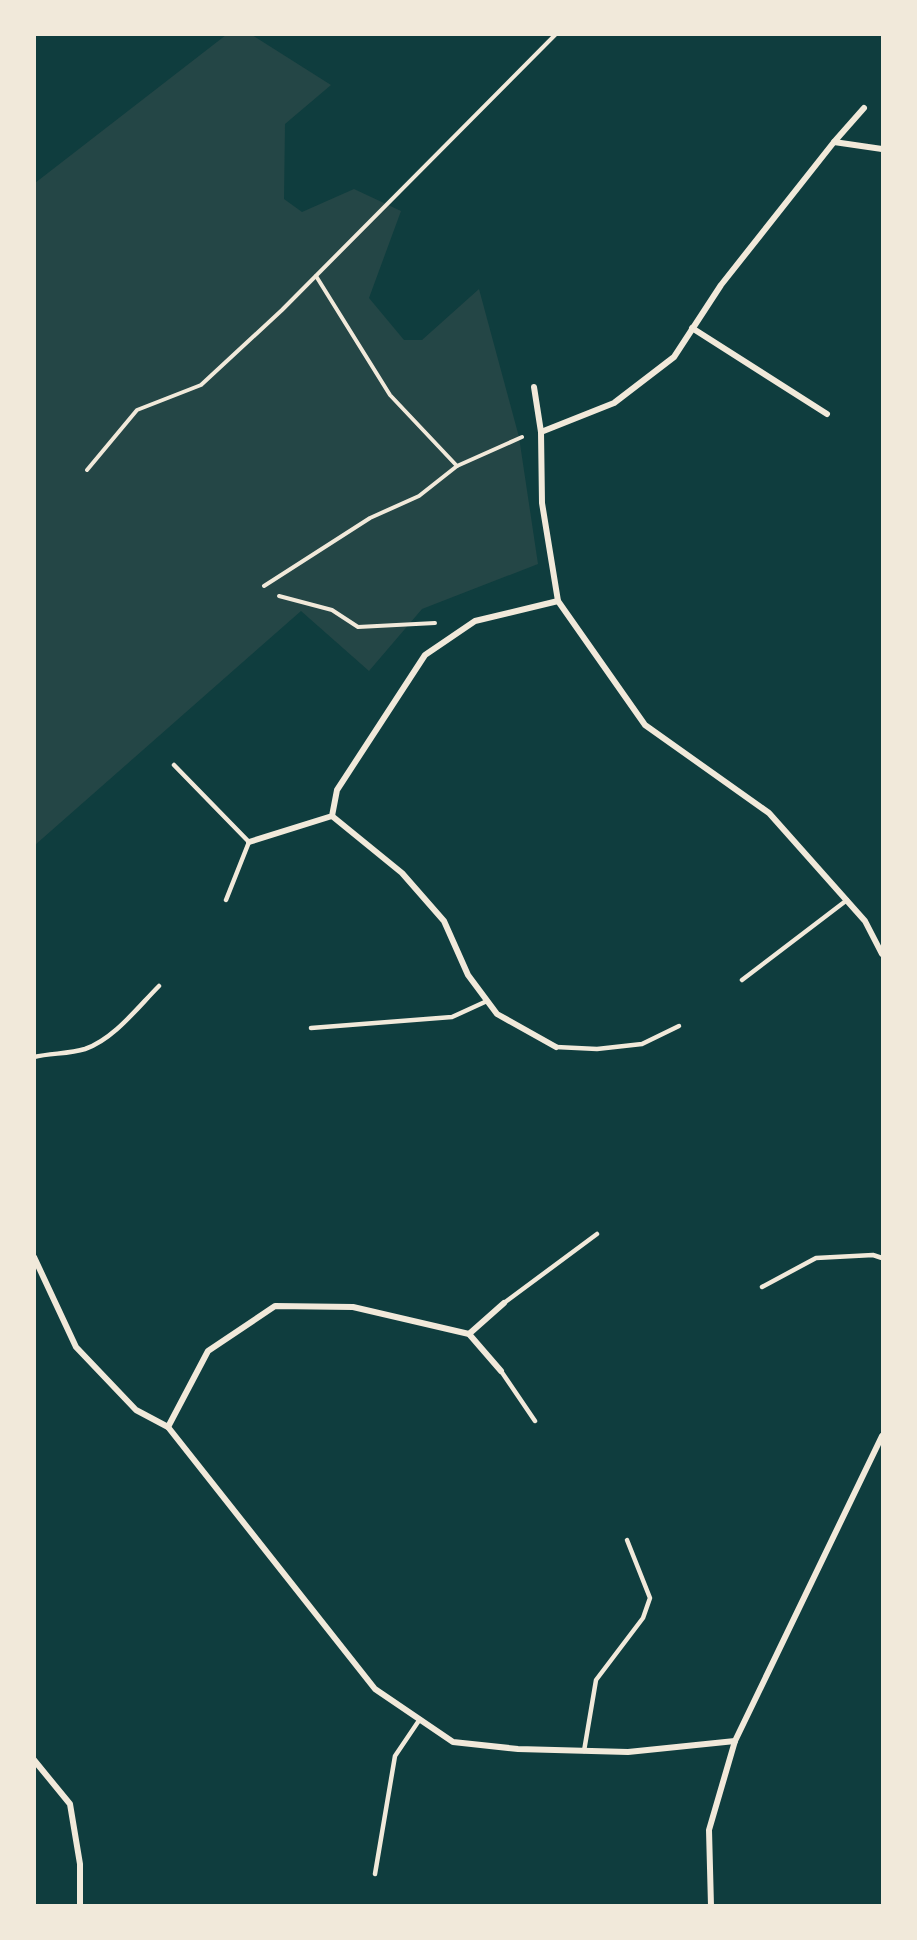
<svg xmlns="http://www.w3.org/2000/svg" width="917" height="1940" font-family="Jost,sans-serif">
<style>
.green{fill:#244646}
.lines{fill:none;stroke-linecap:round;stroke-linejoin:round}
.path{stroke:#f1e9da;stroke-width:4}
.service{stroke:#f1e9da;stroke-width:4.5}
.minor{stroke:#f1e9da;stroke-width:6}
</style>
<rect width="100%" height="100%" fill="#0f3d3e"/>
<path class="green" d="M226,35H252L331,85L285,124L284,199L302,212L354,189L401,211L369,298L404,340H422L479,289L519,437L538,564L422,609L369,671L301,611L35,845V183Z"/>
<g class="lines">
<g class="path">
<path d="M316,276L390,395L457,466"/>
<path d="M87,470L137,410L201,385L282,310L556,34"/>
<path d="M264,586L370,518L419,496L457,466L522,437"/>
<path d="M279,596L332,610L358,627L435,623"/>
</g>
<g class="service">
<path d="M174,765L249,842L226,900"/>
<path d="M742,980L847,900"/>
<path d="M311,1028L452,1017L487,1001"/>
<path d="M556,1047L597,1049L642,1044L679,1026"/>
<path d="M34,1057C51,1053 69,1054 85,1049C114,1039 138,1007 159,986"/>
<path d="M762,1287L816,1258L873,1255L882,1258"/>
<path d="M504,1303L597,1234"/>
<path d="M501,1371L535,1421"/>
<path d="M584,1751L596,1680L643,1618L650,1598L627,1540"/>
<path d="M375,1874L395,1756L420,1719"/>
</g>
<g class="minor">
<path d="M834,142L882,149"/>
<path d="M692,328L827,414"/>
<path d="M534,387L541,432L542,503L558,601L645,725L769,813L865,921L882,954"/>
<path d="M541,432L614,403L674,357L721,285L834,142L864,108"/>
<path d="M332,816L402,873L444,921L468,975L497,1014L556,1047"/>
<path d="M249,842L332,816L337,790L425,655L475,621L558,601"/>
<path d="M34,1257L76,1347L136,1410L168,1427L375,1689L453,1742L518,1749L628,1752L735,1741"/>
<path d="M469,1334L504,1303"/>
<path d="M168,1427L208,1351L275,1306L353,1307L469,1334L501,1371"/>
<path d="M34,1760L70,1804L80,1864V1906"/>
<path d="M711,1906L709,1830L735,1741L882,1436"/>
</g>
</g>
<rect width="917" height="1940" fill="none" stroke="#f1e9da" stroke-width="72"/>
</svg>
